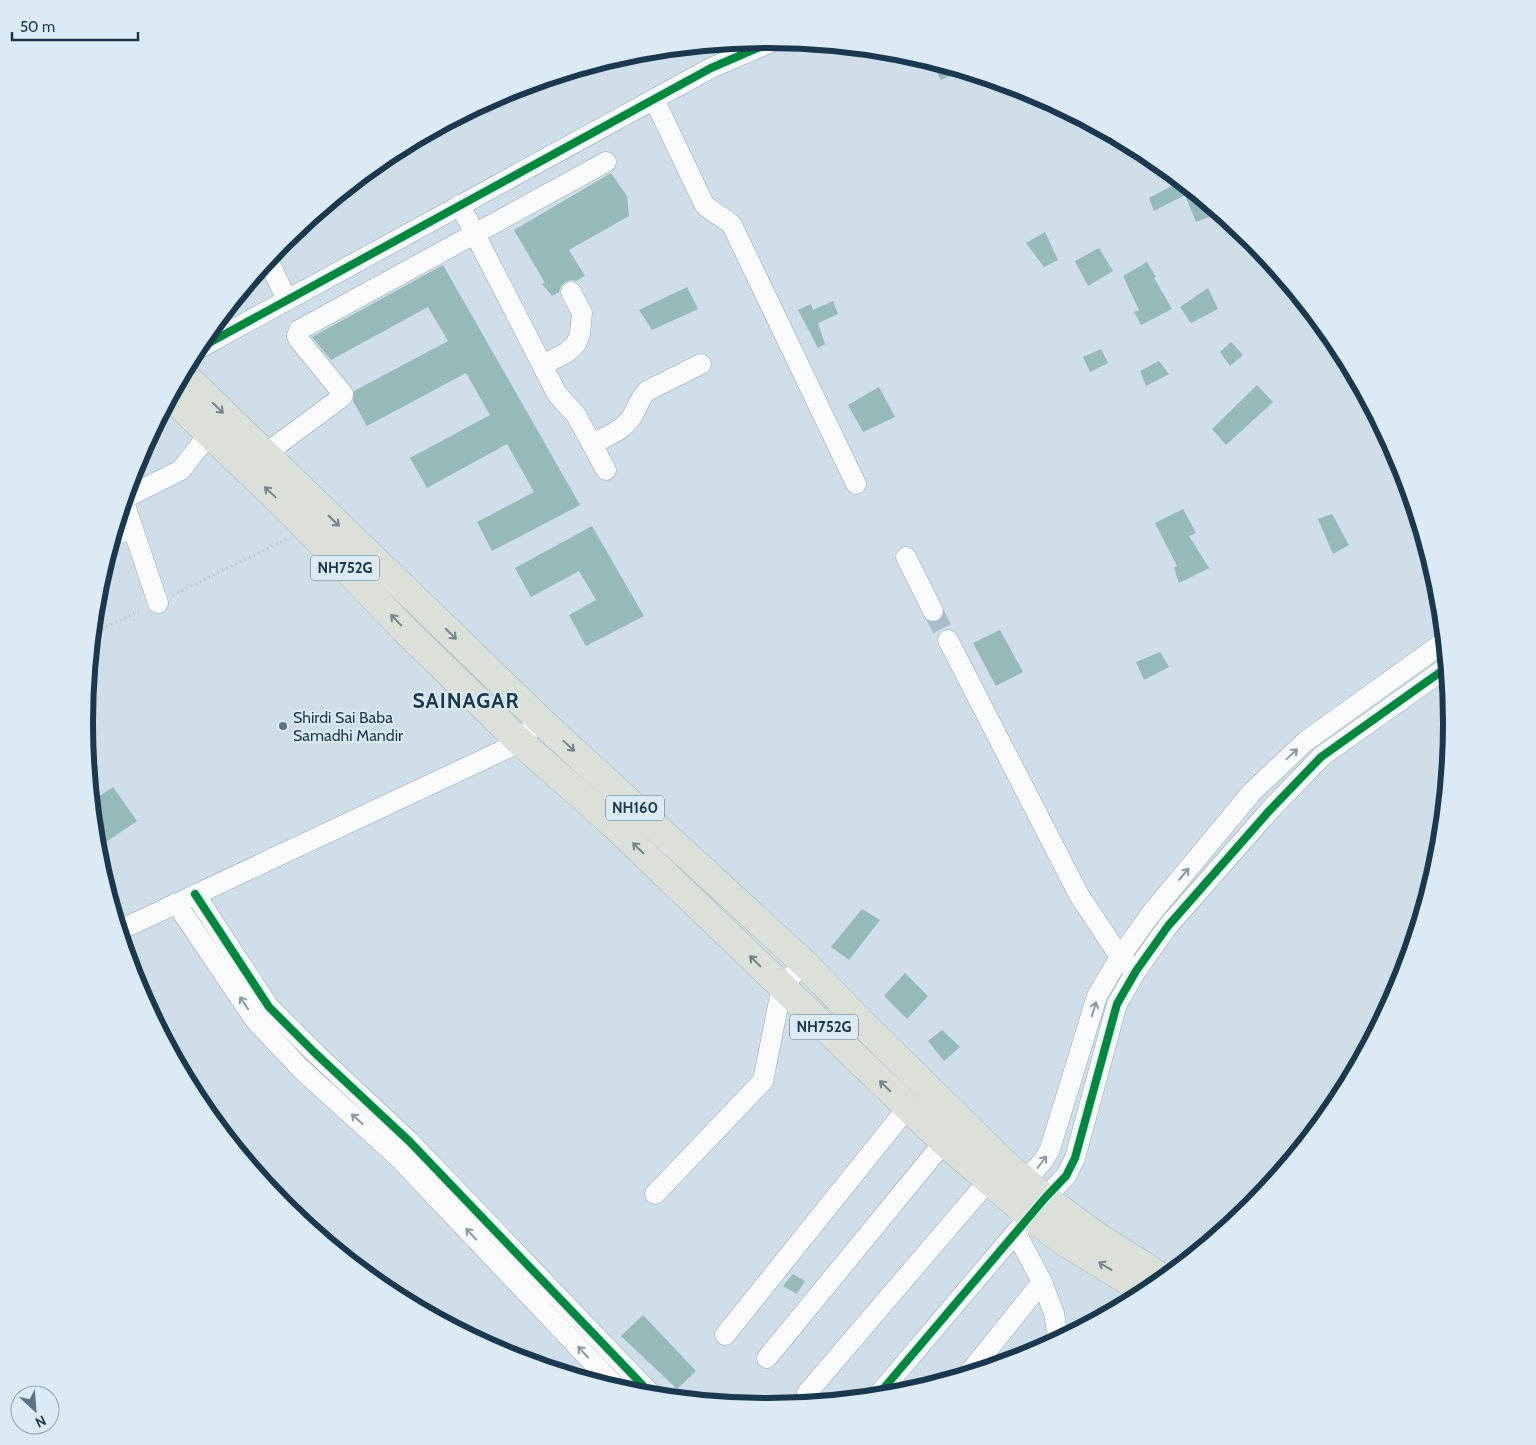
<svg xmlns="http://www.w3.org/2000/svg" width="1536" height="1445" font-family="Cabin,sans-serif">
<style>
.building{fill:#96b9ba}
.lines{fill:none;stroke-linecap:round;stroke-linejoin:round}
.minor-tunnel{stroke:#abbdca;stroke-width:20;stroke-dasharray:20 10;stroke-linecap:butt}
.minor-casing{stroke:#92a7b5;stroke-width:21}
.highway-casing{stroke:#abb9c3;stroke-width:29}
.path{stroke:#b4bdc5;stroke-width:3;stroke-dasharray:1 4;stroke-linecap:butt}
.minor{stroke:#f8fafc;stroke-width:20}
.highway{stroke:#dbe1d8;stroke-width:28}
.cycleway-casing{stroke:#dceaf5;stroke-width:11}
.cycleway{stroke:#00873e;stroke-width:8}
.oneway{stroke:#71858c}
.oneway2{stroke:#8a9aa5}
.poi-dot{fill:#5a7384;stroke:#dceaf5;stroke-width:2}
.labels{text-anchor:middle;stroke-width:4;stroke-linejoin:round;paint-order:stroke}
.shield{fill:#dceaf5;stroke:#556e80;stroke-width:1}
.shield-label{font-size:15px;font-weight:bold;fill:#1b394e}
.poi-label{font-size:16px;fill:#1b394e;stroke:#dceaf5;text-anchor:start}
.district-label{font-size:21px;font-weight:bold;letter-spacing:1px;fill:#1b394e;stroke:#dceaf5}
.rim{fill:none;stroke:#1b394e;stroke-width:6}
</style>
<rect width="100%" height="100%" fill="#cfdee9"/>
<g class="building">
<path d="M931,61L946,65L962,70L941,80Z"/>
<path d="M611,173L627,196L629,216L569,250L585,276L576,281L571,280L565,282L561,286L559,292L552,296L542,284L545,283L514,230Z"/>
<path d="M1178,178L1207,203L1220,213L1196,222L1185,195L1154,211L1149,198L1179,182Z"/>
<path d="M1045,232L1058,260L1044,267L1026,243Z"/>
<path d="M1099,248L1113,271L1088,286L1075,261Z"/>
<path d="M1147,262L1156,277L1154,278L1172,309L1141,325L1134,312L1139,310L1123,276Z"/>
<path d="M443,265L580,505L492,551L477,522L534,492L507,444L427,488L410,458L490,415L466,373L367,426L353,401L354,391L448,341L428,307L331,360L312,337Z"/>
<path d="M687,287L698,309L652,330L639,310Z"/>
<path d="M1208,288L1218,309L1191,323L1180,307Z"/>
<path d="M833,301L838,314L818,323L825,344L818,348L798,310L811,304L813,310Z"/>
<path d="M1231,342L1243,355L1230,366L1220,352Z"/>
<path d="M1101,349L1108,363L1090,372L1083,357Z"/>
<path d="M1159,361L1169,374L1146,386L1140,371Z"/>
<path d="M1257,385L1273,402L1226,445L1212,429Z"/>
<path d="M879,387L895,417L863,432L848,405Z"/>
<path d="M1183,509L1196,533L1189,536L1209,568L1179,583L1174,568L1177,566L1155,523Z"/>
<path d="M1332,514L1349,545L1333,554L1318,519Z"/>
<path d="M592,526L644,616L586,646L569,615L596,600L579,571L531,597L515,568Z"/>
<path d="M1000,630L1023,672L996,686L973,643Z"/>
<path d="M1160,652L1169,667L1144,680L1136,662Z"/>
<path d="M113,787L137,821L106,842L94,826L92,801Z"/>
<path d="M862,909L880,920L849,960L831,947Z"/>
<path d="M905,973L928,996L907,1019L884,996Z"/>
<path d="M942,1030L960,1047L944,1061L928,1041Z"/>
<path d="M793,1274L805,1281L797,1294L783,1286Z"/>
<path d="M643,1315L696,1371L677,1389L621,1336Z"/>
</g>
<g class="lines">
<path class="minor-tunnel" d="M933,611L948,640"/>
<defs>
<g id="minor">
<path d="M654,99L704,204C713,214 723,216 732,225L856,484"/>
<path d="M460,205L557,394L576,415L606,470"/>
<path d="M268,260L287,300"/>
<path d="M196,350L711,68L776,40"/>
<path d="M542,365L566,353L576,344L580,334L582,313L571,292"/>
<path d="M592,444C605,437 622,431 631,418C637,409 639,399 647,391L701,364"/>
<path d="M265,454L342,397L343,394L299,340L297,336L299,330L606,162"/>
<path d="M125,498L181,470L209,434"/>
<path d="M124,502L158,603"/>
<path d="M114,533L133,530"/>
<path d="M906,557L933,611"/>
<path d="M948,640L1079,895L1120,957L1129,965"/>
<path d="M195,894L269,1007L314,1052L409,1141L652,1395"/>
<path d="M176,903L255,1020L301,1069L397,1156L617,1388"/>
<path d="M120,930L510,747L541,721"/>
<path d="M1016,1191L1043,1161L1050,1149L1097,996L1120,957L1150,915L1252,792L1306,741L1444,642"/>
<path d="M655,1194L763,1081L782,986L804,963"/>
<path d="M1016,1233L1042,1282L1054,1313L1058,1339"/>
<path d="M725,1335L908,1107"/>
<path d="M767,1358L944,1142"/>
<path d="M969,1373L1042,1282"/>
<path d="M807,1393L989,1180"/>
<path d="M878,1395L1045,1198L1066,1176L1075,1158L1117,1004L1136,971L1168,926L1270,810L1321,757L1446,668"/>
</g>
<g id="highway">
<path d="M183,374L541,721L804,963L860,1021L1004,1163L1045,1198L1094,1234L1163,1278"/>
<path d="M171,397L288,509L405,630L518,740L613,824L944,1142L1030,1216L1063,1241L1146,1292"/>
</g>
</defs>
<use href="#minor" class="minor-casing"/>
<use href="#highway" class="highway-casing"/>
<g class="path">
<path d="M173,595L283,541L287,537"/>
<path d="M93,633L142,610"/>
</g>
<use href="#minor" class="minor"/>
<use href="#highway" class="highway"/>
<defs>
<g id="cycleway">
<path d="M196,350L711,68L776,40"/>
<path d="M195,894L269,1007L314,1052L409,1141L652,1395"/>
<path d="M878,1395L1045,1198L1066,1176L1075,1158L1117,1004L1136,971L1168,926L1270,810L1321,757L1446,668"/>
</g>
</defs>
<use href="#cycleway" class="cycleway-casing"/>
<use href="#cycleway" class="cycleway"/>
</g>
<defs><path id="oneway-shaft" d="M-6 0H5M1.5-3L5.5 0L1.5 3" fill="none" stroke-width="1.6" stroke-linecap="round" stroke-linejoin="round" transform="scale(1.25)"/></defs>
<g class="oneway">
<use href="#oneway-shaft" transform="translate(218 408) rotate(44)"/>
<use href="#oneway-shaft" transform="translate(270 492) rotate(-137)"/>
<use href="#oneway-shaft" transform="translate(334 521) rotate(44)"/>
<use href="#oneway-shaft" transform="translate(396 620) rotate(-134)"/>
<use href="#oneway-shaft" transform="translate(451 634) rotate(44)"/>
<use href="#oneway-shaft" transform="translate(569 746) rotate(43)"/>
<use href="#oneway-shaft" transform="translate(638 848) rotate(-136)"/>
<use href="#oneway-shaft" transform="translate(755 961) rotate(-136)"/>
<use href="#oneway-shaft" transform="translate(885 1086) rotate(-136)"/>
<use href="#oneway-shaft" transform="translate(1105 1266) rotate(-149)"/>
</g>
<g class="oneway2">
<use href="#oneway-shaft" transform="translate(1292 754) rotate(-43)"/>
<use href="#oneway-shaft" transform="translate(1184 874) rotate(-50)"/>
<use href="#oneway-shaft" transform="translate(244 1003) rotate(-124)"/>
<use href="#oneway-shaft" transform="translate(1094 1009) rotate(-73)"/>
<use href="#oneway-shaft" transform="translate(357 1119) rotate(-138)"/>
<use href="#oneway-shaft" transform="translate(1042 1162) rotate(-53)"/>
<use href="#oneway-shaft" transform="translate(471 1234) rotate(-133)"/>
<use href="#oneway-shaft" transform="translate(583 1352) rotate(-133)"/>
</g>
<circle class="poi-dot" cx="283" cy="726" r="5"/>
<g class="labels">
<g class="shield">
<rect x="311" y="555.5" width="68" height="25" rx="4"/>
<rect x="606" y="795.5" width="58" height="25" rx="4"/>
<rect x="790" y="1014.5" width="68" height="25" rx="4"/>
</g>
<g class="shield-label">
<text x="345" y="573">NH752G</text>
<text x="635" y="813">NH160</text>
<text x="824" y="1032">NH752G</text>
</g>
<g class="poi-label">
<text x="293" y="723">Shirdi Sai Baba<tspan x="293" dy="18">Samadhi Mandir</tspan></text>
</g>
<g class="district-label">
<text x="466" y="708">SAINAGAR</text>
</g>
</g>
<path d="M0 0H1536V1445H0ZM93 723a675 675 0 1 1 1350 0a675 675 0 1 1-1350 0Z" fill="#dceaf5" fill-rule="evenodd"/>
<path class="rim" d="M93 723a675 675 0 1 1 1350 0a675 675 0 1 1-1350 0Z"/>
<g transform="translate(35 1410) rotate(154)"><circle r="24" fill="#dceaf5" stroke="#8fa3b2"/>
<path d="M0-4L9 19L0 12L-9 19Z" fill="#5a7384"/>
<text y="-8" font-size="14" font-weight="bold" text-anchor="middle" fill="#1b394e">N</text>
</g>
<path d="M12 32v8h126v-8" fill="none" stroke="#1b394e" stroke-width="2.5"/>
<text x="20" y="32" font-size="15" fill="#1b394e" stroke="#dceaf5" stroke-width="4" paint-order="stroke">50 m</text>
</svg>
